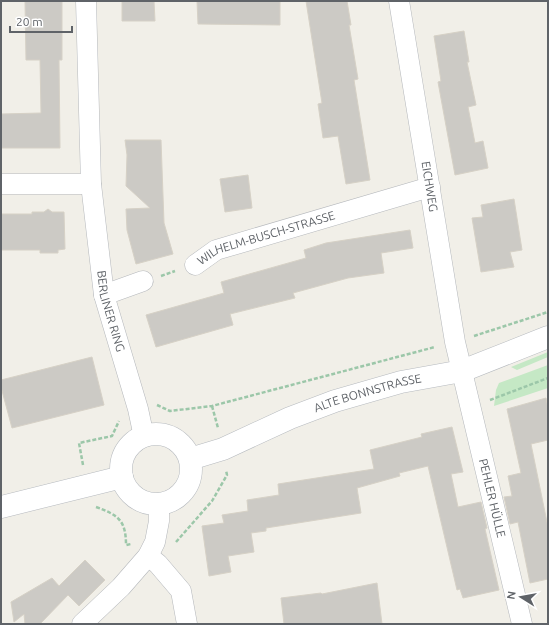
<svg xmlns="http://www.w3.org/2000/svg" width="549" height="625" font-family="Ubuntu,sans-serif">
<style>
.green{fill:#c5e8c5}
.building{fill:#cccac5;stroke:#d6d1c6}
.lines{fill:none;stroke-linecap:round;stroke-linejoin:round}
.minor-casing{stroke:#b5b8bc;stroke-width:21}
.secondary-casing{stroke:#b6babf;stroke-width:23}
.path{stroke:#9cc7a9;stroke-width:2.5;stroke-dasharray:4 2;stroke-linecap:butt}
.minor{stroke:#fff;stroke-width:20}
.secondary{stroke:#fff;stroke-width:22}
.labels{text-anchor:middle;stroke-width:3;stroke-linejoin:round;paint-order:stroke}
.street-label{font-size:12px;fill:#5f6368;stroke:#fff}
</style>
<rect width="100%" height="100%" fill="#f1efe8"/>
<g class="green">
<path d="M548,352V357L517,370L511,367Z"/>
<path d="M548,365V388L494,406L496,390L499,383Z"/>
</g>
<g class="building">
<path d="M25,1H62V60H59L60,148H1V114L41,113L40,60H26Z"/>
<path d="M122,1H154L155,21H122Z"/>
<path d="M197,1H280V25L198,24Z"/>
<path d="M306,1H347L351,25H349L358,79L354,80L370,180L346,184L338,136L323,138L318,104L322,103Z"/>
<path d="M464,31L469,62H467L476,105L468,107L475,143L483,141L488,168L455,175L438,82L441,81L434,36Z"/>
<path d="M125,140H161L164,223L173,254L136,264L127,230L126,209L150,208L126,186L127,155Z"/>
<path d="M248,175L252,208L225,212L220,179Z"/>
<path d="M514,199L522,250L510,252L514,267L481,272L472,218L483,217L481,205Z"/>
<path d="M48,209L52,212H64L65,249L58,250V253H40V250H1V214H32V212H44Z"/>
<path d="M410,230L413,248L381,253L384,273L348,278L293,293L295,298L230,314L233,325L156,347L146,315L224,293L221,282L306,258L304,250L326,243Z"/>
<path d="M92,357L104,405L12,428L1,387V380Z"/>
<path d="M546,398L548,408V440L531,444L548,527V579L530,583L518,522L510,524L504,497L512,496L508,476L521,473L507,409Z"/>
<path d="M452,427L463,472L451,474L458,507L481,502L487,528L485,529L499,590L463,598L460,589L457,590L428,466L399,473L400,476L357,488L361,513L266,528V531L251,533L254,552L228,556L231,572L209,576L202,526L224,523L222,515L248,511L247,500L279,495L278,484L374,469L370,450L422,437L421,434Z"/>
<path d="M85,560L105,580L79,606L68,595L40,624H25L24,614L14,622L11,602L52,578L59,586Z"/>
<path d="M377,583L382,624H284L281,598L321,593L322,594Z"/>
</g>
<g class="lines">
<defs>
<g id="minor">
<path id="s1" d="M86,1L91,184L104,295L138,409L144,437"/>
<path id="s2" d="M399,1L455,342L522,624"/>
<path d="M1,184H91"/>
<path id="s3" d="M195,265L216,250L430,187"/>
<path d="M104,295L143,281"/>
<path d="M148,556L158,564L181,591L187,624"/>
<path d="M82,624L121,587L148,556L155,542L159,521V503"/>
</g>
<g id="secondary">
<circle cx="156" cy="469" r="35"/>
<path id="s4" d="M190,459L223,449L290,418L335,401L401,382L462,371L548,337"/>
<path d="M1,507L122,477"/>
</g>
</defs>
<use href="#minor" class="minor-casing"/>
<use href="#secondary" class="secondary-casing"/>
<g class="path">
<path d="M161,276L175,271"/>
<path d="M474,336L548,312"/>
<path d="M490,400L548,378"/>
<path d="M157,405L170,411L212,406L435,347"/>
<path d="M212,406L218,428"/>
<path d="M83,465L79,443L112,436L119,421"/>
<path d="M96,507C118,515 126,520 126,545L131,544"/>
<path d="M176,542L212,501L227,475L226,470"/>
</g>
<use href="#minor" class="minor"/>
<use href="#secondary" class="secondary"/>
</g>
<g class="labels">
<g class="street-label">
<text dy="4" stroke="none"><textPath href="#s2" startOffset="188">EICHWEG</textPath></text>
<text dy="4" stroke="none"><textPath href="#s3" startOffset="77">WILHELM-BUSCH-STRASSE</textPath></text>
<text dy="4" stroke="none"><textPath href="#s1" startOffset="312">BERLINER RING</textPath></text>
<text dy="4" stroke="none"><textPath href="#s4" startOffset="190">ALTE BONNSTRASSE</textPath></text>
<text dy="4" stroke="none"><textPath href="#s2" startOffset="506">PEHLER HÜLLE</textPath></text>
</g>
</g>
<rect width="549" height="625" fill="none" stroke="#5f6368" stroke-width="4"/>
<g transform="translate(521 597) rotate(281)" stroke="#ffffff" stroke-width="3" paint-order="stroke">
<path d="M0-3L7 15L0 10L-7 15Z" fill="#5f6368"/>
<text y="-6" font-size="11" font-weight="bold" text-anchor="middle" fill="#5f6368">N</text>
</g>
<path d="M10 26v6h62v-6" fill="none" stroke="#5f6368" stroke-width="2"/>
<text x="16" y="26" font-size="12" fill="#5f6368" stroke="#ffffff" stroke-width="3" paint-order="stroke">20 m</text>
</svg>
